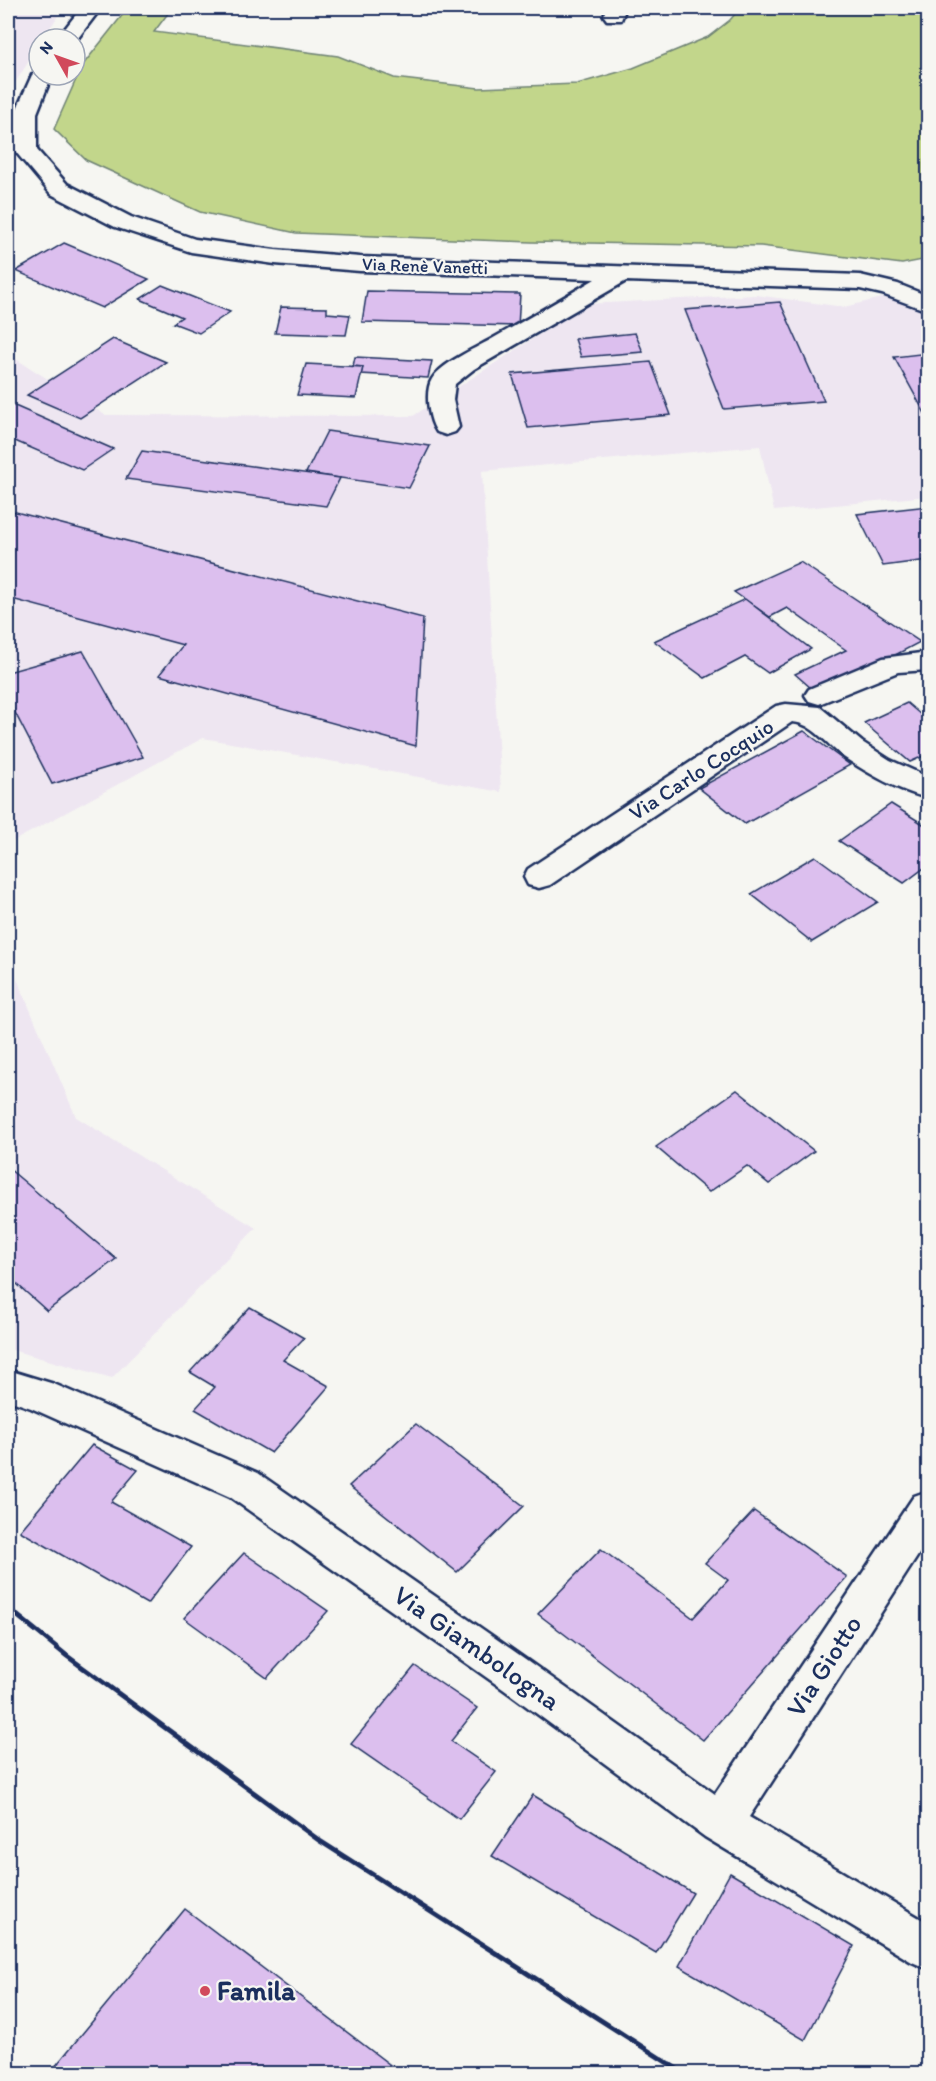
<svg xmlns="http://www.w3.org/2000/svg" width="936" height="2081" font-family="Itim,sans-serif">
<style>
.built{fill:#eee6f1}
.green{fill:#c2d68b;stroke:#6e8274;stroke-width:1.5}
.building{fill:#dcbfee;stroke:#1b2f5e;stroke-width:1.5}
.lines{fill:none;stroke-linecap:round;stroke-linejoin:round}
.minor-casing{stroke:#1b2f5e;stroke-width:5}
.minor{fill:#f6f6f2;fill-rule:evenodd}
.rail{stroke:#1b2f5e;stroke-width:5}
.poi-dot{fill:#d1495b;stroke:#f6f6f2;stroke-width:2}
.labels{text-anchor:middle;stroke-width:4.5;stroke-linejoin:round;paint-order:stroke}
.far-street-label{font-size:18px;fill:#1b2f5e;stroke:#f6f6f2}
.street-label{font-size:22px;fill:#1b2f5e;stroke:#f6f6f2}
.near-street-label{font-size:27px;fill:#1b2f5e;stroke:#f6f6f2}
.near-poi-label{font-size:27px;font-weight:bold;fill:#1b2f5e;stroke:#f6f6f2;text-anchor:start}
</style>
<rect width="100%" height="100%" fill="#f6f6f2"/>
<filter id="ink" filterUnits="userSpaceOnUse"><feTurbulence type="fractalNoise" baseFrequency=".0167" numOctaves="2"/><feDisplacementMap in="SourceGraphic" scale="12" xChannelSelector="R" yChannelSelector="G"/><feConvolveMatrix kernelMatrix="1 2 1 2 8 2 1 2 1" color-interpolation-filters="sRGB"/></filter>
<g filter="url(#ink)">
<g class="built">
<path d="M8,8H63L43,39H39V45L8,94Z"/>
<path d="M928,287V496L774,511L760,446L482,471L501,792L203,738L8,844V354L105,415L413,416L587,304L756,295L844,307Z"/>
<path d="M8,958L76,1117L256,1228L112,1378L8,1349Z"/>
</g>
<path class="green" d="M128,8H172L154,32L338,56L394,78L479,88L577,84L633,68L708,37L730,20L740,8H928V259L902,264L761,246L531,242L296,233L200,212L86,160L54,129L82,66Z"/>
<g class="building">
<path d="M64,243L149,279L102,308L16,271Z"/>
<path d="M162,285L230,312L199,333L173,323L182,317L140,299Z"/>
<path d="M367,291L520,294L518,326L362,322Z"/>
<path d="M780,302L824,401L724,409L685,310Z"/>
<path d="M281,307L327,308V313L350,315L346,335L275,333Z"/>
<path d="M635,333L643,352L581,357L575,339Z"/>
<path d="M113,339L166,362L80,418L27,395Z"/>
<path d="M928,353V419L894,357Z"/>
<path d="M355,357L432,361L428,378L361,374L363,367L353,366Z"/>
<path d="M651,362L671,415L528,428L512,374Z"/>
<path d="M306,364L363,367L356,398L297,395Z"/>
<path d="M8,403L113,449L82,470L8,438Z"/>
<path d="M327,431L430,446L409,488L306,473Z"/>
<path d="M142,451L340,478L326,506L126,479Z"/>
<path d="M928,506V560L883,566L857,514Z"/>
<path d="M8,510L423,618L416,746L159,675L183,645L8,598Z"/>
<path d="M800,562L920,642L819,695L795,674L846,650L787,608L770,617L734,592Z"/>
<path d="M745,599L811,649L768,673L745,657L705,678L654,641Z"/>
<path d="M83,651L143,757L52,784L8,699V672Z"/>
<path d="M907,703L928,721V754L910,762L864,723Z"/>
<path d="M804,731L850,765L745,824L699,788Z"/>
<path d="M891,804L928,827V865L904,883L839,841Z"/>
<path d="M815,856L878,902L812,942L751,894Z"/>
<path d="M737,1090L814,1151L769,1184L747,1166L709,1192L656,1147Z"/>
<path d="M8,1168L116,1259L47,1311L8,1276Z"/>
<path d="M250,1307L304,1338L283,1360L329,1386L271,1453L195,1409L215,1387L190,1372Z"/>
<path d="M416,1424L524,1506L457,1572L349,1486Z"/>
<path d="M92,1445L138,1470L111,1502L191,1547L147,1604L20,1531Z"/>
<path d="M754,1511L847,1577L703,1740L538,1614L601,1549L693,1618L728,1580L705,1563Z"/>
<path d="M244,1553L328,1611L267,1678L184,1618Z"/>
<path d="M415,1666L477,1708L451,1741L496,1772L459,1819L351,1744Z"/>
<path d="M533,1795L693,1893L656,1953L492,1856Z"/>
<path d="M730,1873L854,1946L805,2040L679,1966Z"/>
<path d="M185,1909L402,2074H49Z"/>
</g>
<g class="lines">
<defs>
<g id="minor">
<path d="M81,8H101L75,42V39H57Z"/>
<path d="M606,8H626L621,20H607L604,16Z"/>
<path d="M39,69V75H52L37,113V150L67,184L131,217L195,239L275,250L360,257L860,275L898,284L928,296V311L882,294L860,289L626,281L474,369L455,384L453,400L459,427L455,432L446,435L437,432C429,421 424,392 432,379C442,363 474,349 490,340C525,320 560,300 595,279L360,271L275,264L191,252L115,227L51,194L15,151V113L32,75Z"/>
<path d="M928,652V670L898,672L819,704L809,701L805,695L809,689L883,658Z"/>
<path d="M786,704L820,707L862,742L890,760L928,777V798C899,791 869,774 845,758C828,746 813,723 792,722L550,885L539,888L528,885L524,877L528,869L776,706Z"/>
<path d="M8,1370L54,1384L258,1473L531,1663L715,1794L914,1496L928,1491V1540L749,1817L928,1923V1969L912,1962L705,1837L503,1689L230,1497L31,1408L8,1400Z"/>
</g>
</defs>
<use href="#minor" class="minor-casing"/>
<use href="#minor" class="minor"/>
<path class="rail" d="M8,1608L67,1656L320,1841L685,2074"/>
</g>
</g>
<circle class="poi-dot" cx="205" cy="1991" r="6"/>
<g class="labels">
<g class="far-street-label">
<text transform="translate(425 266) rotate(2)" y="6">Via Renè Vanetti</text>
</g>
<g class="street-label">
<text transform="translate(701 769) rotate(-33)" y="8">Via Carlo Cocquio</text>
</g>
<g class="near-street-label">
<text transform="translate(477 1648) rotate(35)" y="9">Via Giambologna</text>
<text transform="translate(824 1666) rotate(-57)" y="9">Via Giotto</text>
</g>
<g class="near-poi-label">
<text x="217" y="2000">Famila</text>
</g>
</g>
<rect width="936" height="2081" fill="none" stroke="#f6f6f2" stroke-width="30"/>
<rect x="15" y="15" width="906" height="2051" fill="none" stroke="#1b2f5e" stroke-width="2" filter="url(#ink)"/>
<g transform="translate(57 57) rotate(310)"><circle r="28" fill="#f6f6f2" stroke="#9ea6b7" stroke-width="1.5"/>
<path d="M0-4.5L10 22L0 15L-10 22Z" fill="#d1495b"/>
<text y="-9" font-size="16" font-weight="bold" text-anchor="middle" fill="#1b2f5e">N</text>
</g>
</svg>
